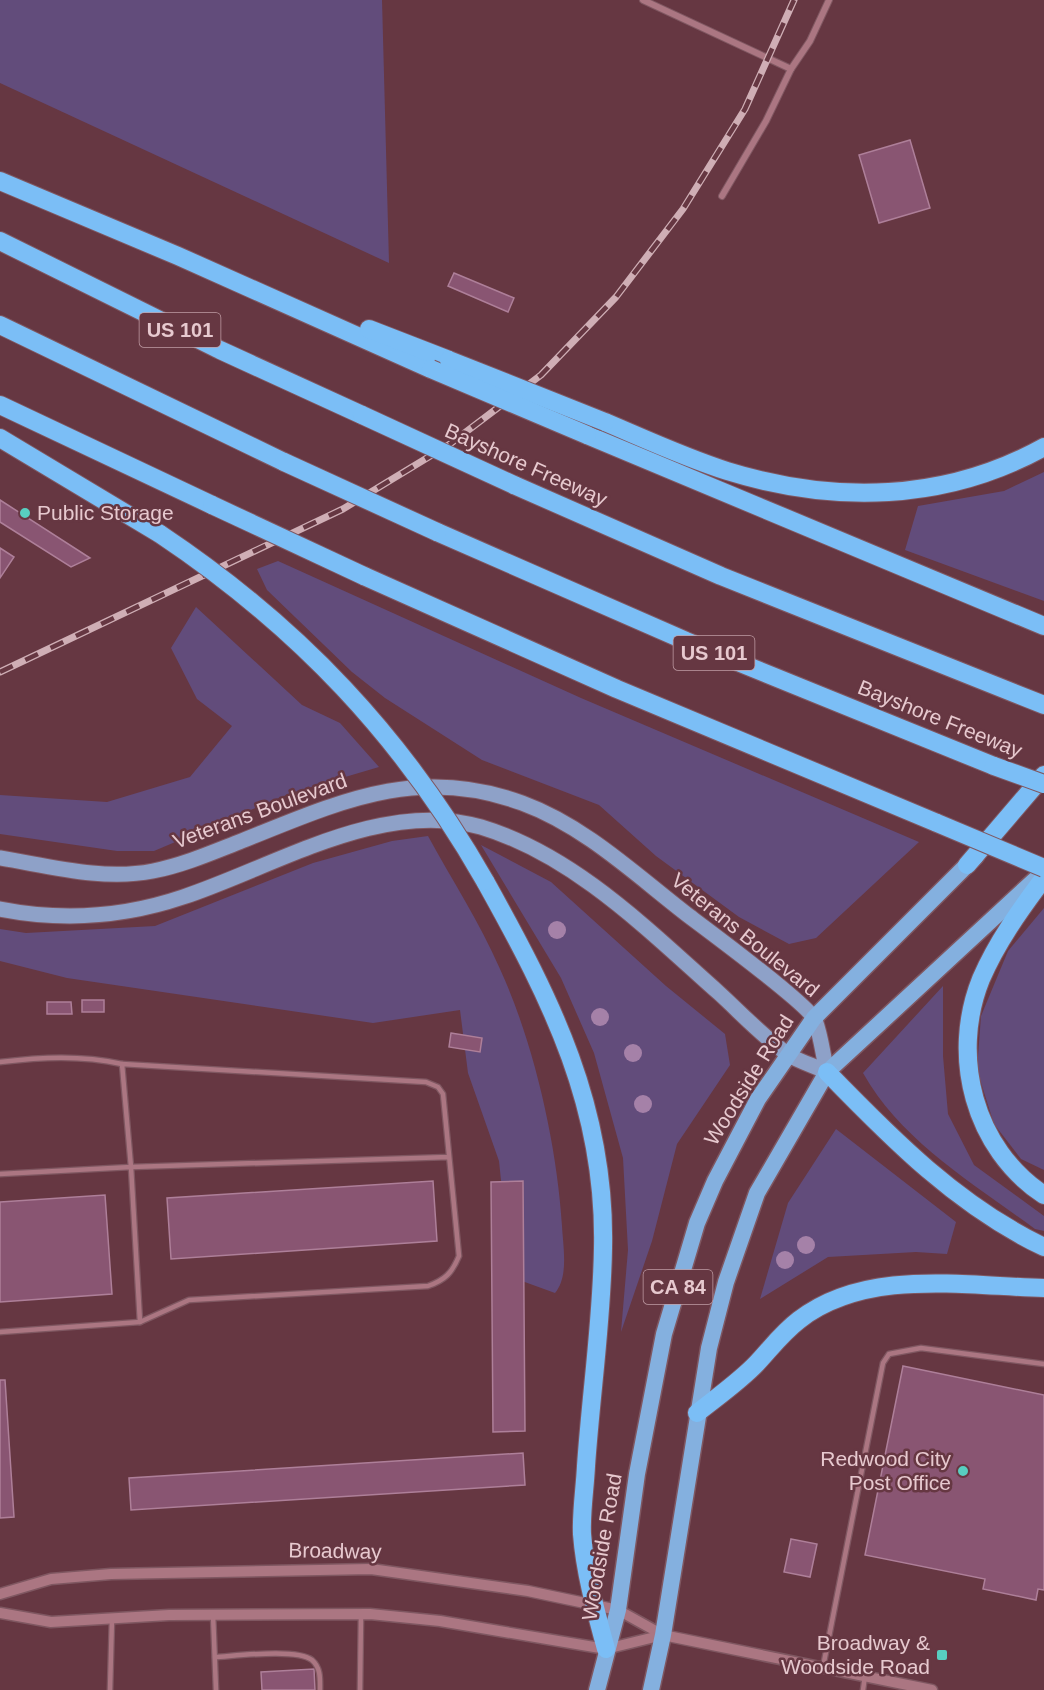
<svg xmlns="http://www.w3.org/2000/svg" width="1044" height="1690" font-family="Helvetica,sans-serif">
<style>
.green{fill:#624c7b}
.building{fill:#895572;stroke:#ae7f99;stroke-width:1.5}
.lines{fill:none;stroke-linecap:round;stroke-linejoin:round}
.service-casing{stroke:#7f5761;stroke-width:7}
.minor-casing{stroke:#7f5761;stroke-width:8}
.tertiary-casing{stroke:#7f5761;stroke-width:13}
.primary-casing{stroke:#7f5761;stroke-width:17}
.trunk-casing{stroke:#7f5761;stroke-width:19}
.motorway-casing{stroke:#7f5761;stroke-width:20}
.service{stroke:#ab7682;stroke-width:4.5}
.minor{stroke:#ab7682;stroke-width:6}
.tertiary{stroke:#ab7682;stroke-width:10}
.primary{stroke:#8ea1c8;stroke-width:15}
.trunk{stroke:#84b0df;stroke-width:16}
.motorway{stroke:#7bbef6;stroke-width:18}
.rail-casing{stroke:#cfaeb5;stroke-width:7}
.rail{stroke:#663742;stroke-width:4.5;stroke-dasharray:14;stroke-linecap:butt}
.motorway-bridge-casing{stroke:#7f5761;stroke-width:20;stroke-linecap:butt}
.motorway-bridge{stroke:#7bbef6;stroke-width:18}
.tree{fill:#a581a8}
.poi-dot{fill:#58cec0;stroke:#663742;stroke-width:2}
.labels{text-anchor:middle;stroke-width:5;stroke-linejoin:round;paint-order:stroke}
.shield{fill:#663742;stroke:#c09da5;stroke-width:1.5}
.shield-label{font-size:20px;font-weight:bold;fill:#e7c9cf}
.street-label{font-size:21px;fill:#e7c9cf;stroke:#663742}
.poi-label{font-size:21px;fill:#e7c9cf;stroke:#663742;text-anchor:end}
</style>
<rect width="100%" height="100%" fill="#663742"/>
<g class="green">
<path d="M0,0H382L389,263L0,83Z"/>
<path d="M1044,472V601L905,550L918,506L1004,491Z"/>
<path d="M278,561L581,698L919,842L816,938L789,944L739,917L656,856L599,805L482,760L385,698L352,672L267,590L257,569Z"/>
<path d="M196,607L302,705L340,723L379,767L291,793L154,851H117L0,834V795L107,802L190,777L232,726L197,699L171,648Z"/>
<path d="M428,836C452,880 480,923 500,969C534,1043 557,1145 562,1226C563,1246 569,1277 555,1293L511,1277L499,1161L468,1073L460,1010L373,1023L67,978L0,961V929L26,933L155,926L313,863L392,841Z"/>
<path d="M481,845L551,882L666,986L725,1034L730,1065L677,1144L652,1241L621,1332L628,1250L623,1158L594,1053L561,978Z"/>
<path d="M1044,908V1170L1021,1159L994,1124L977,1070L981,1016L1008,951Z"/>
<path d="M943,986V1056L948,1114L974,1165L1044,1216V1231L1035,1229C974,1184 901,1141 863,1073Z"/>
<path d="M836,1129L956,1222L947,1254L916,1252L828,1257L760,1299L788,1203Z"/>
</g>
<g class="building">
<path d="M910,140L930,208L879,223L859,155Z"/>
<path d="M454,273L514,298L508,312L448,286Z"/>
<path d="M0,500L90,558L71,567L0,522Z"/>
<path d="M0,548L14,557L0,578Z"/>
<rect x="82" y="1000" width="22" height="12"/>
<path d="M47,1002H71L72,1014H47Z"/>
<path d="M451,1033L482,1038L480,1052L449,1047Z"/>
<path d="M433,1181L437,1241L171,1259L167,1198Z"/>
<path d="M523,1181L525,1431L493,1432L491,1182Z"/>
<path d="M105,1195L112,1294L0,1302V1202Z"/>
<path d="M903,1366L1044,1395V1590L1038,1589L1036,1600L983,1589L985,1579L865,1555Z"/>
<path d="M0,1380H5L14,1517L0,1518Z"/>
<path d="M523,1453L525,1485L131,1510L129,1478Z"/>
<path d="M791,1539L817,1544L810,1577L784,1572Z"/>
<path d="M314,1669L315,1690H262L261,1672Z"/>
</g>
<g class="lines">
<defs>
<g id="service">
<path d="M0,1062C42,1057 81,1055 122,1064"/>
<path d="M0,1174L131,1167L140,1322L0,1332"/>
<path d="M140,1322L189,1300L428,1286C445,1280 452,1273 459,1256L443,1094L438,1087L426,1082L122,1064L131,1167L449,1157"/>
<path d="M213,1614L216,1690"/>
<path d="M215,1657C235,1656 297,1648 312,1660C321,1668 320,1679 320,1690"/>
<path d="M823,1667L883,1363L889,1354L921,1348L1044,1364"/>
<path d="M110,1690L112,1618"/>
<path d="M360,1690L361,1615"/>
<path d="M863,1690L865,1676"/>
</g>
<g id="minor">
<path d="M643,0L791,69"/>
<path d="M722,196L766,121L791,69L810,41L829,0"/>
</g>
<g id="tertiary">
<path d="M0,1594L51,1579L111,1574L371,1569L528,1591L618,1610L663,1635L932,1690"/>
<path d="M0,1613L51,1622L169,1615L370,1614L440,1621L606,1649L663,1635"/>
</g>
<g id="primary">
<path d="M0,858C49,866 103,881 153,871C183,865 211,853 239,842C337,803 416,764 522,803C585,826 637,876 689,916C709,931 809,1005 815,1020C821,1036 823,1055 827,1072"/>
<path d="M0,909C61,921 124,917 183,897C274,867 382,798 481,827C574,855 648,930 719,993C741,1013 764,1038 789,1055C800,1062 815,1066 827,1072"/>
</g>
<g id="trunk">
<path d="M597,1690L618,1610L637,1474L664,1334L697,1223L715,1181L758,1099L814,1018L976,856"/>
<path d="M651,1690L663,1635L709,1348L726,1282L757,1193L827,1072L1039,876"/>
</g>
<g id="motorway">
<path d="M0,181L178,256L431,369"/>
<path d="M0,241L220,350L362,415"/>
<path d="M0,325L284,462"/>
<path d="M369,329L449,360"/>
<path d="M0,405L212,505"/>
<path d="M605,422C645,439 686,458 727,471C834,504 945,502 1044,447"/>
<path d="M587,435L1044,626"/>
<path d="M0,438L160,534"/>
<path d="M514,485L721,576L1044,705"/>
<path d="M437,532L686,641L994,766"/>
<path d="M364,576L617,689L937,823"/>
<path d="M967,865L1044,775"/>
<path d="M1044,878C1020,910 997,942 981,979C950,1056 974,1149 1044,1195"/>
<path d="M485,881C552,1001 606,1108 603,1248C602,1321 591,1393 586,1466C585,1488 581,1512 582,1534C585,1573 596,1612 606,1649"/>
<path d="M827,1072C892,1139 958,1206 1044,1247"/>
<path d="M697,1413C717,1397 740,1381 757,1363C771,1348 782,1333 799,1320C866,1268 964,1286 1044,1288"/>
</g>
</defs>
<use href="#service" class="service-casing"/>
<use href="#minor" class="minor-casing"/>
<use href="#tertiary" class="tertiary-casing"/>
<use href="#primary" class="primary-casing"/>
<use href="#trunk" class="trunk-casing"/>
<use href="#motorway" class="motorway-casing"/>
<use href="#service" class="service"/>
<use href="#minor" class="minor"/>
<use href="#tertiary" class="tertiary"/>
<use href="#primary" class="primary"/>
<use href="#trunk" class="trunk"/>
<use href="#motorway" class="motorway"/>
<defs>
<path id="rail" d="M0,672L343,509L450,444L541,375L616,297L683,209L745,109L794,0"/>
</defs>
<use href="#rail" class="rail-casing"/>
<use href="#rail" class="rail"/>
<defs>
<g id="motorway-bridge">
<path d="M449,360L605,422"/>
<path d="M431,369L587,435"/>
<path d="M362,415L514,485"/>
<path d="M284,462L437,532"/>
<path d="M212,505L364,576"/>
<path d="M160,534C299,627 403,737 485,881"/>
<path d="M994,766L1044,784"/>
<path d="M937,823L1044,868"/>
</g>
</defs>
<use href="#motorway-bridge" class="motorway-bridge-casing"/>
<use href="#motorway-bridge" class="motorway-bridge"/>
</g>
<g class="tree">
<circle cx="557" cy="930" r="9"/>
<circle cx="600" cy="1017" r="9"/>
<circle cx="633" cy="1053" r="9"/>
<circle cx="643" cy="1104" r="9"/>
<circle cx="806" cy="1245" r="9"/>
<circle cx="785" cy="1260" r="9"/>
</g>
<g class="poi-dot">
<circle cx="25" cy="513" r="6"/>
<circle cx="963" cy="1471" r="6"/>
<rect x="936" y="1649" width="12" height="12" rx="3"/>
</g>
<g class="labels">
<g class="shield">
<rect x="139.5" y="313" width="81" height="34" rx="4.5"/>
<rect x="673.5" y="636" width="81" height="34" rx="4.5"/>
<rect x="643.5" y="1270" width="69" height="34" rx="4.5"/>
</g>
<g class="shield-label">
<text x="180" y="337">US 101</text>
<text x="714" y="660">US 101</text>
<text x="678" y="1294">CA 84</text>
</g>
<g class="street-label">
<text transform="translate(526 465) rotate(24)" y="7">Bayshore Freeway</text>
<text transform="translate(940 719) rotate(22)" y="7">Bayshore Freeway</text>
<text transform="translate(260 811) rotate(-20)" y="7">Veterans Boulevard</text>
<text transform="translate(745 935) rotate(39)" y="7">Veterans Boulevard</text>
<text transform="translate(749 1080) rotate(-58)" y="7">Woodside Road</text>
<text transform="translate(602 1547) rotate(-80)" y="7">Woodside Road</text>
<text transform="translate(335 1551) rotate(1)" y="7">Broadway</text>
</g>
<g class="poi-label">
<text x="37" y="520" text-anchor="start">Public Storage</text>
<text x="951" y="1466">Redwood City<tspan x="951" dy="24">Post Office</tspan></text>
<text x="930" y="1650">Broadway &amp;<tspan x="930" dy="24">Woodside Road</tspan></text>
</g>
</g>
</svg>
